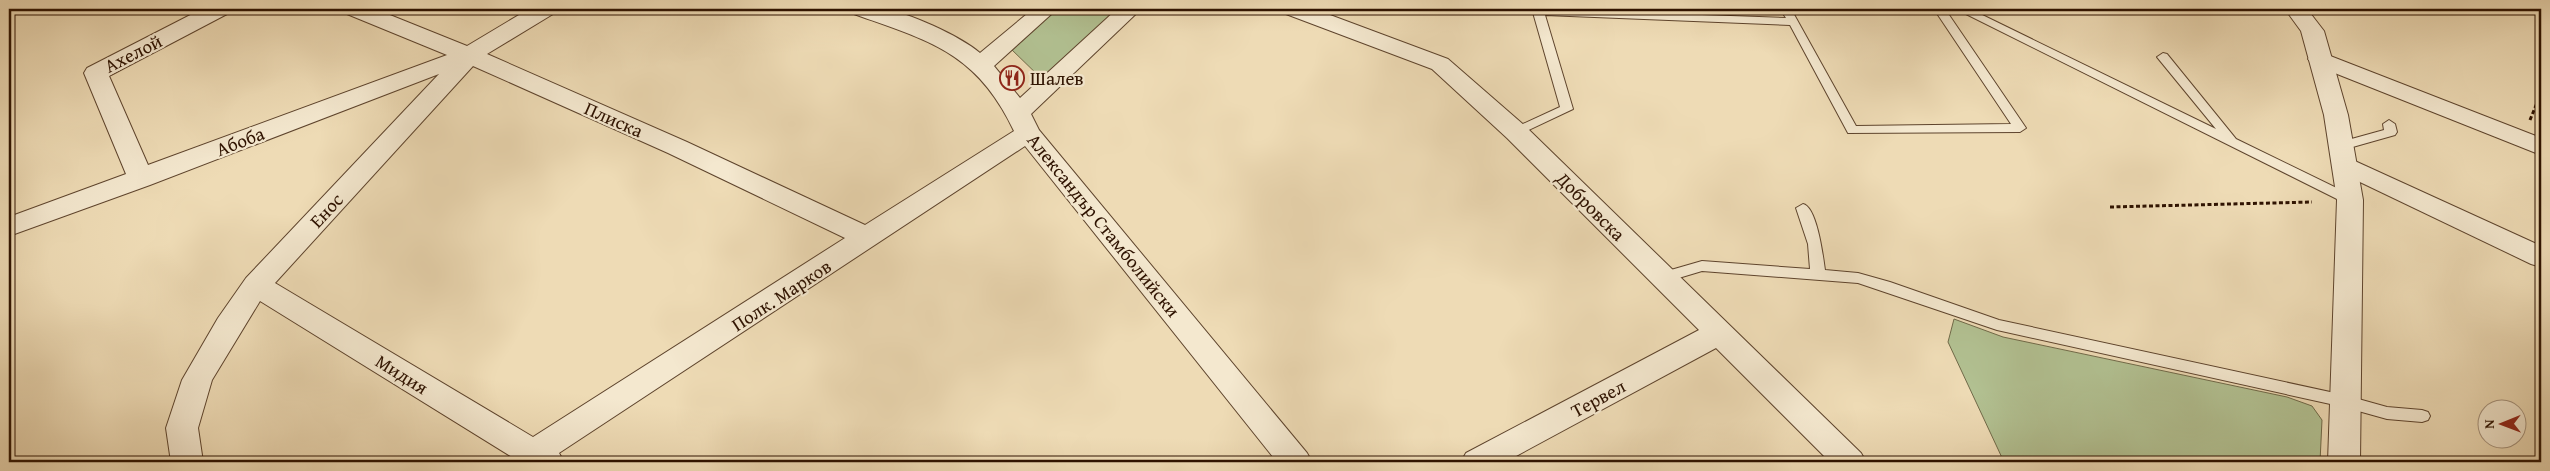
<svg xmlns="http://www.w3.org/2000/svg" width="2550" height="471" font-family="'Gentium Book Plus',serif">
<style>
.green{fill:#b2c192;stroke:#706a49}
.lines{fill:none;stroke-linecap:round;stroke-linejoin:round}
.service-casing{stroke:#5e442d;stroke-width:2}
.minor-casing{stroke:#5e442d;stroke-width:2}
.tertiary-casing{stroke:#5e442d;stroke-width:2}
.path{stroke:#2e1200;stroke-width:3;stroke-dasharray:4 2.5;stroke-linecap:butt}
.service{fill:#f4e8cf;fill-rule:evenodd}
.minor{fill:#f4e8cf;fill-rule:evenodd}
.tertiary{fill:#f4e8cf;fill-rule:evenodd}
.labels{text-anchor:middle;stroke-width:4.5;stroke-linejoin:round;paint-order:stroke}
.street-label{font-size:19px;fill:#2e1200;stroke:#f4e8cf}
.poi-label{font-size:19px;fill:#2e1200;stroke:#f4e8cf;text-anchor:start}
</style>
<rect width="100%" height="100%" fill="#eedbb5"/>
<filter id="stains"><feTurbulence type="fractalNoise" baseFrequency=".004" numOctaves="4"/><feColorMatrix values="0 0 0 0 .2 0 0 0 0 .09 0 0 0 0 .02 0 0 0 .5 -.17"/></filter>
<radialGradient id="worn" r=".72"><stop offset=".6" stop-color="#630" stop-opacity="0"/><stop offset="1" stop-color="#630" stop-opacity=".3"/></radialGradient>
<g class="green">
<path d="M1054,9H1119L1044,81L1010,48Z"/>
<path d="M1954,319L2003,337L2287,397L2312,406L2322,420L2320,462H2004L1948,342Z"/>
</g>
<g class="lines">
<defs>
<g id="service">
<path d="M1532,9L1786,18L1780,9H1791L1856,126L2011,124L1934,9H1945L2026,128L2020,132L1848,133L1790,25L1545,15L1573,109L1516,136L1512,135L1510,132L1512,129L1560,107Z"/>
<path d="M1956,9H1970L2216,129L2157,57L2163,53L2167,54L2236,139L2355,197L2357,200L2355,203H2345Z"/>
<path d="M2389,120L2395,124L2397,132L2395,135L2342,150L2336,146L2337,143L2384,130L2383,124Z"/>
<path d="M1803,204C1817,207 1823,256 1825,270L1858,273L1890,282L1999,320L2344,395L2387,407L2422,410L2428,412L2430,416L2428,420L2422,422L2387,419L2344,407L1997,330L1858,283L1702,271L1662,283L1655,278L1657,274L1702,261L1810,269L1808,244L1796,208Z"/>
</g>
<g id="minor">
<path d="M202,9H230L227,14L109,76L148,165L447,55L347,14L344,9H375L467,46L529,9H556L553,14L487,54L687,142L865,225L1014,131C977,52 929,41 854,14L851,9C861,9 872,8 882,9C908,12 960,36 980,53L1033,9H1057L994,66L1020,98L1117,9H1141L1031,114L1039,130L1307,453L1312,462H1277L1025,146L559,453L564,462H520L260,301L212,380L198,428L203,462H171L166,428L182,380L218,318L246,278L439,74L150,185L9,236V217L126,174L84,73L87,68ZM473,66L668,153L845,238L533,437L275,283Z"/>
<path d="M1283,9H1314L1448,59L1525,126L1861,453L1866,462H1830L1716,348L1505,462H1461L1466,453L1699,330L1507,138L1432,69L1286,14Z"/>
<path d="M2320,52L2541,138V155L2312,64L2308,59L2312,54Z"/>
<path d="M2346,157L2541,246V267L2531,264L2337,171L2333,165L2337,159Z"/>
</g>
<path id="tertiary" d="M2285,9H2307L2324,31L2348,115L2363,200L2360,462H2328L2337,200L2324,115L2301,31Z"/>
</defs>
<use href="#service" class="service-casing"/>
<use href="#minor" class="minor-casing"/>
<use href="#tertiary" class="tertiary-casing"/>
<g class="path">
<path d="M2530,120L2541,93"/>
<path d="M2110,207L2312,202"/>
</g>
<use href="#service" class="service"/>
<use href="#minor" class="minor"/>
<use href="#tertiary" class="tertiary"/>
</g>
<defs>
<symbol id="restaurant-ring" viewBox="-11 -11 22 22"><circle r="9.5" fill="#f4e8cf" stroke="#8f2418" stroke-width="1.5"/><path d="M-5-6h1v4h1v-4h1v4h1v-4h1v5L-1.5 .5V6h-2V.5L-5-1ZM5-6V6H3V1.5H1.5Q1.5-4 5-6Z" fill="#8f2418"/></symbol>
</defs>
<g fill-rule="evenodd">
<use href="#restaurant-ring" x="998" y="64" width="28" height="28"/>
</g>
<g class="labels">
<g class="street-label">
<text transform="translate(133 53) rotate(-27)" y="7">Ахелой</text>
<text transform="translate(614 119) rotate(24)" y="7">Плиска</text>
<text transform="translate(240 141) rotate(-21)" y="7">Абоба</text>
<text transform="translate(1591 206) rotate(45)" y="7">Добровска</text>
<text transform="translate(326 210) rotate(-47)" y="7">Енос</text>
<text transform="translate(1104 225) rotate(51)" y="7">Александър Стамболийски</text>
<text transform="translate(781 295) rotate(-33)" y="7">Полк. Марков</text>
<text transform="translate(402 374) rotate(32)" y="7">Мидия</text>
<text transform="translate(1598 398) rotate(-28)" y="7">Тервел</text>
</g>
<g class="poi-label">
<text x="1030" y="85">Шалев</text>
</g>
</g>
<rect width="2550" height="471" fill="none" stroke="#eedbb5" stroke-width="30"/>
<rect x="10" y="10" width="2530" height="451" fill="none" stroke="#2e1200" stroke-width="2.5"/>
<rect x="15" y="15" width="2520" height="441" fill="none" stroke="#2e1200"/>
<g transform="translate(2502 424) rotate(269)"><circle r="24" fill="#f4e8cf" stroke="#a5927c"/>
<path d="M0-4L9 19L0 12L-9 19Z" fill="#8f2418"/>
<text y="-8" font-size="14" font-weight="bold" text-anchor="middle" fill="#2e1200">N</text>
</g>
<rect width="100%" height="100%" filter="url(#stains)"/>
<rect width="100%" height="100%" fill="url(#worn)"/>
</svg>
